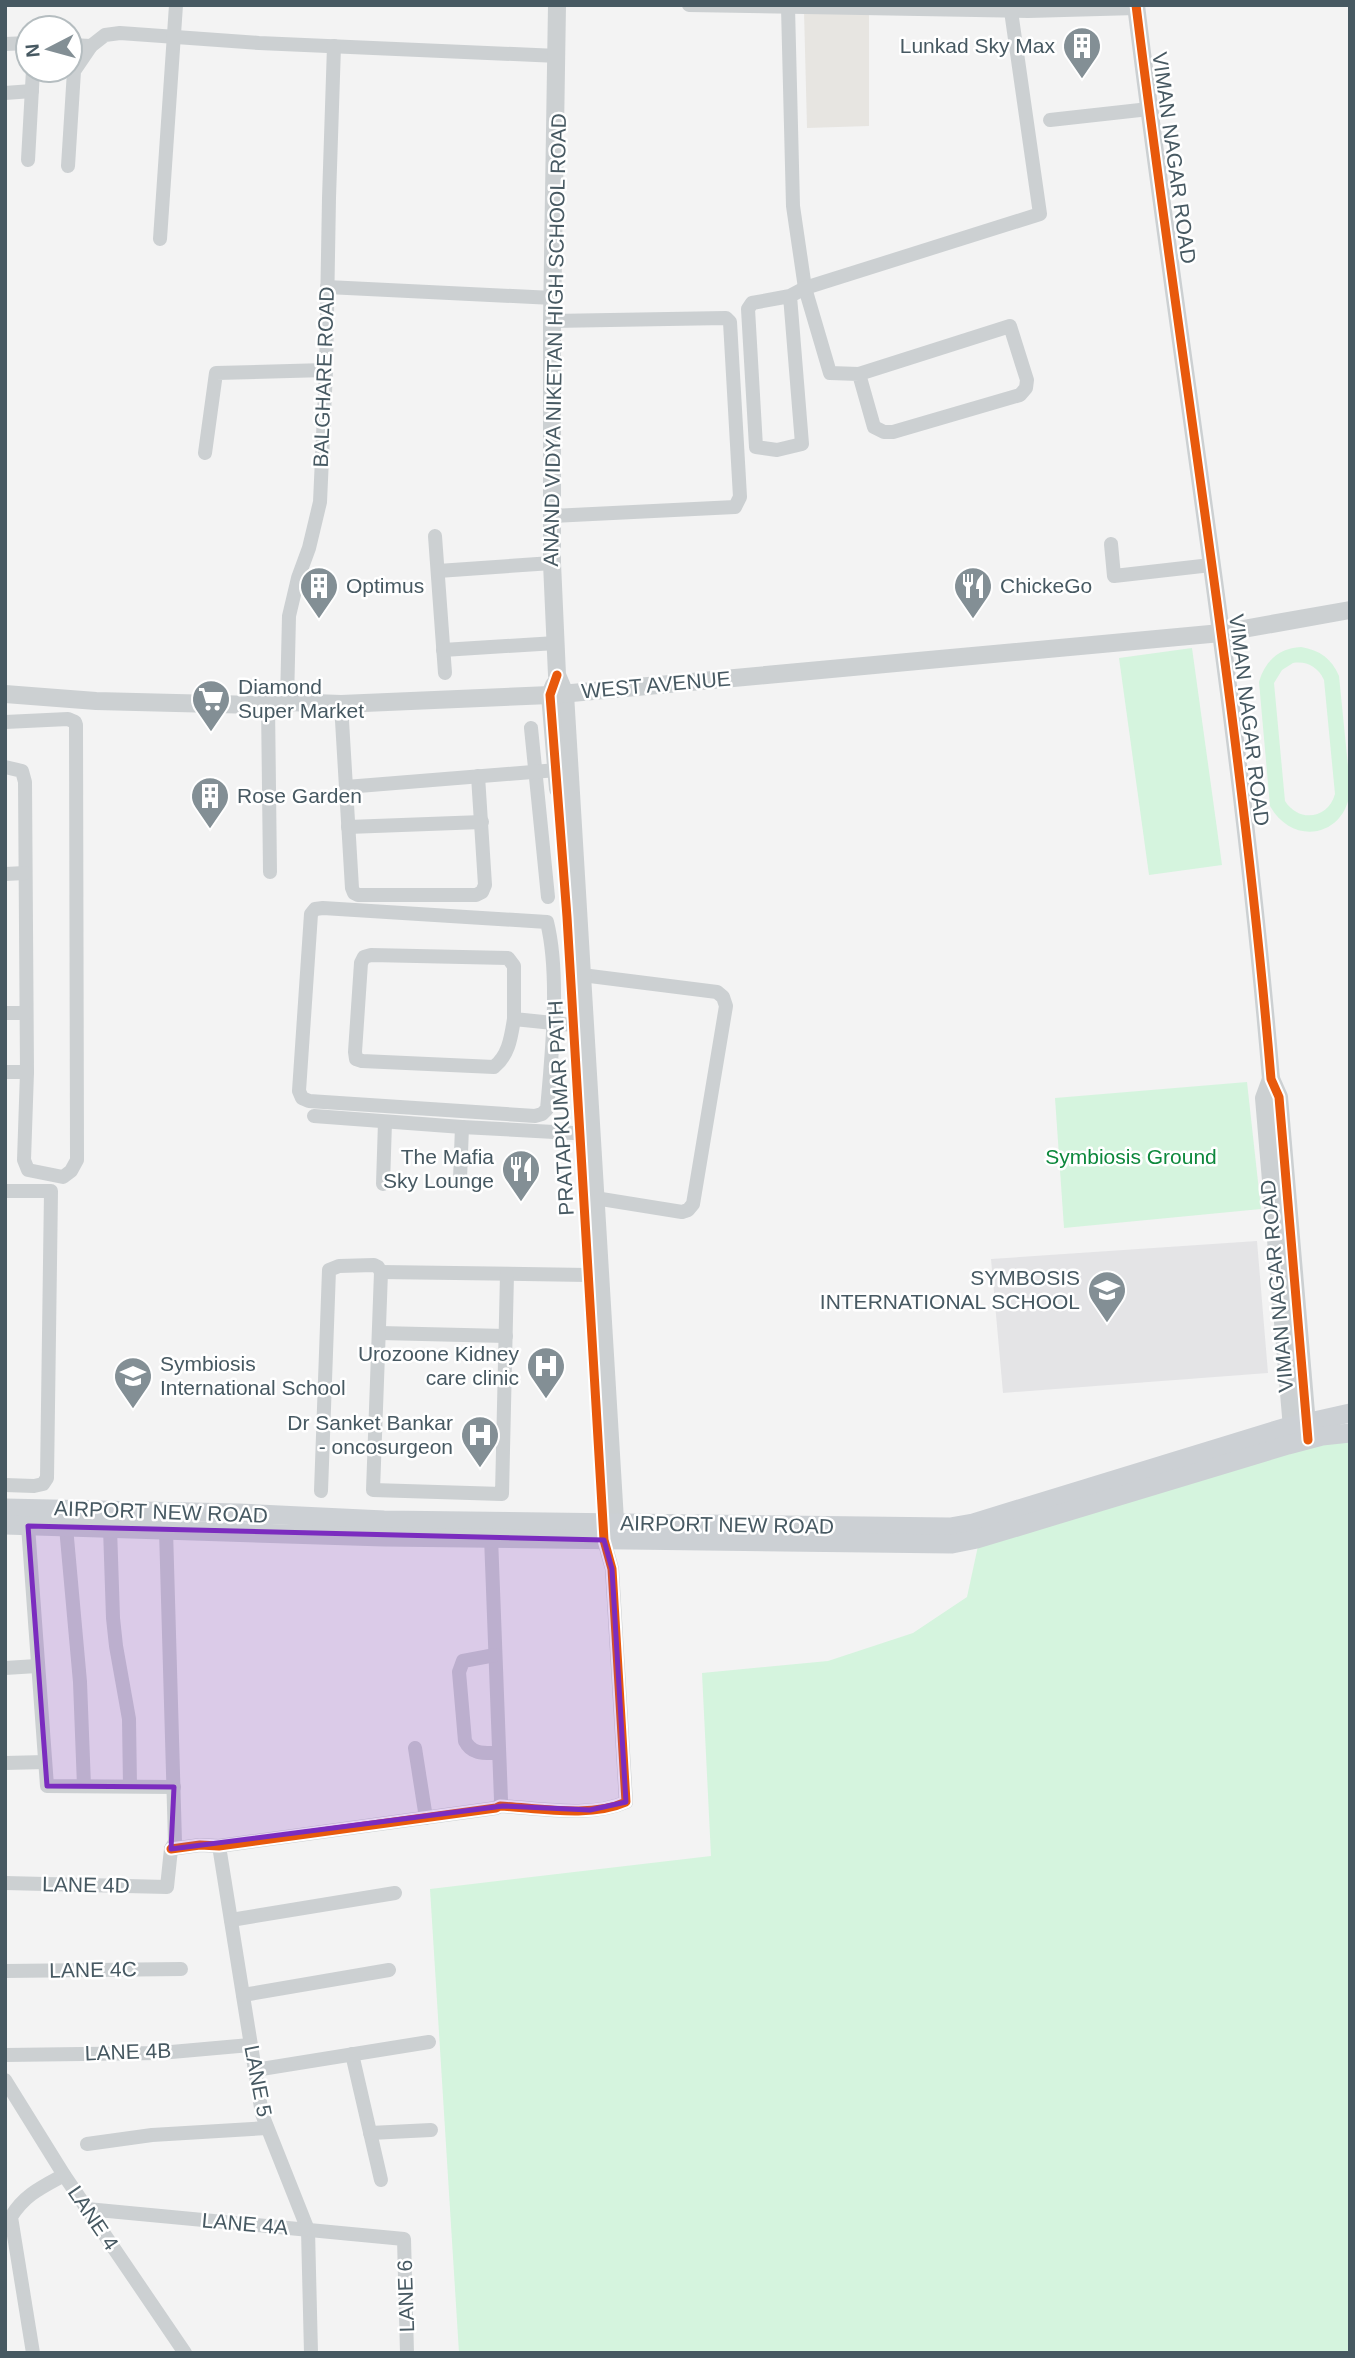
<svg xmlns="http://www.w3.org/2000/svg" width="1355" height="2358" font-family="Arial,sans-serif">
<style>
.commercial{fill:#e7e5e1}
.education{fill:#e4e4e6}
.green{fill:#d5f4de;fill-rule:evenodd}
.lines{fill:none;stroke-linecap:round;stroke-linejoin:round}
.minor{stroke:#ccd0d2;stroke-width:14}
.tertiary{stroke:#ccd0d2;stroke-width:18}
.secondary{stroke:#ccd0d4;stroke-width:19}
.cycleway-casing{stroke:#fff;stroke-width:13}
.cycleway{stroke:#e8590c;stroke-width:9}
.marked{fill:#7b2cbf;fill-opacity:0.2;stroke:#7b2cbf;stroke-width:5;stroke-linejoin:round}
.labels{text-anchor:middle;stroke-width:5;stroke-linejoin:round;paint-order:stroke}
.poi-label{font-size:21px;fill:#475962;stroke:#fff;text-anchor:end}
.street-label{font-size:21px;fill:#475962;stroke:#fff}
.park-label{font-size:21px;fill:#0d883c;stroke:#fff}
</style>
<rect width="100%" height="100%" fill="#f3f3f3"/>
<path class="commercial" d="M804,11H869V126L807,128Z"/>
<path class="education" d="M1257,1241L1268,1373L1003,1393L991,1259Z"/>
<g class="green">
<path d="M1301,647C1320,650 1332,659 1339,676L1350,786C1350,835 1294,849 1270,806L1259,682C1265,661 1279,648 1301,647ZM1293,663C1307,661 1318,667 1324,680L1335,794C1328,819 1299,823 1285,801L1274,683L1282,670Z"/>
<path d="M1192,648L1222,865L1149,875L1119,658Z"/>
<path d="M1247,1082L1261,1209L1064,1228L1055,1098Z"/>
<path d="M1350,1437V2353H459L430,1889L711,1856L702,1673L828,1661L913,1633L967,1597L978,1546L1325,1440Z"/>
</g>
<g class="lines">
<g class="minor">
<path d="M689,5L1028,11L1136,8"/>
<path d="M788,7L793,206L805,288L830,373L859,374L1010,326L1027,380L1026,388L1020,395L893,432H884L874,427L859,374"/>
<path d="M5,44L28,43"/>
<path d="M70,45L91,46"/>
<path d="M5,93L32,91"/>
<path d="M1050,120L1149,109"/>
<path d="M28,160L33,70"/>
<path d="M68,166L74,71L91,46L105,35L120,33L259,43L558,56"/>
<path d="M160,239L176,5"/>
<path d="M327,287L553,298"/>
<path d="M790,296L802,444L777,450L756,447L748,309L752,303L790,296L805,288L1040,214L1011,11"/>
<path d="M205,453L216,373L326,370"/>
<path d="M552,516L735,507L740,497L730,322L726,318L552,321"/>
<path d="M435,536L445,673"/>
<path d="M1111,544L1114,576L1211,565"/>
<path d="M438,571L552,563"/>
<path d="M443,650L556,643"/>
<path d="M287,702L289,616L298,578L309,548L320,502L326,370L329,198L334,46"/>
<path d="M268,704L270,872"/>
<path d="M341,704L352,888L354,893L358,895H476L482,892L485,885L478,776"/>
<path d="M5,722L68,719L75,722L76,725L77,1160L71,1171L63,1177L28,1170L24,1160L27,1072L25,782L22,771L5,767"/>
<path d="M531,728L548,897"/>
<path d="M346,787L557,770"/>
<path d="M348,827L482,822"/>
<path d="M5,874L25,873"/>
<path d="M323,908L547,922C560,975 552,1054 547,1109L542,1114L535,1116L309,1101L302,1098L299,1091L311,914L315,909Z"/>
<path d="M582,975L717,992L723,997L726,1006L693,1204L688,1210L682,1212L595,1198"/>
<path d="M5,1013H26"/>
<path d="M514,1019V966L508,958L371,955L364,957L361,963L355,1052L356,1059L362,1061L494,1067C509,1055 511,1037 514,1019L573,1025"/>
<path d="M5,1072H27"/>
<path d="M314,1116L462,1127L591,1134"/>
<path d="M460,1179L462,1127"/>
<path d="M383,1184L385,1122"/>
<path d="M5,1191H51L47,1478L43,1484L34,1486L5,1485"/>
<path d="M381,1272L588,1275"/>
<path d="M380,1333L506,1336"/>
<path d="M321,1491L329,1270L339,1266L374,1265L378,1267L381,1272L373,1490L502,1494L507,1274"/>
<path d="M28,1526L47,1786L174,1787"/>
<path d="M66,1527L80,1682L84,1786"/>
<path d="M110,1528L113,1618L116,1646L129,1719L130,1786"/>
<path d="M491,1537L501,1800L500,1806"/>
<path d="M495,1655L463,1661L459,1672L465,1741C472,1755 485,1753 499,1753"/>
<path d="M5,1668L37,1666"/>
<path d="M415,1748L426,1818"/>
<path d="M5,1763L45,1762"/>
<path d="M219,1846L262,2114L308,2230L311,2353"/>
<path d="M171,1849L200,1845L219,1846L496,1808L500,1806C538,1808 591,1818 626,1802L612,1569L604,1540"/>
<path d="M5,1883L167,1887L171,1849L175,1842L166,1530"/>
<path d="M231,1920L395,1893"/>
<path d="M5,1971L181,1969"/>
<path d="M243,1995L389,1970"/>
<path d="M352,2054L381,2180"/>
<path d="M5,2055L160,2053L250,2045"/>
<path d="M255,2070L429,2042"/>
<path d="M5,2080L64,2175L185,2353"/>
<path d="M370,2133L431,2130"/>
<path d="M87,2144L152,2135L267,2128"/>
<path d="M87,2209L404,2239L407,2353"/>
<path d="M33,2353L11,2217C24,2195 42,2187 64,2175"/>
</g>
<g class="tertiary">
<path d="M557,5L552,321V563L557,675L565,694L616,1537"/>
<path d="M1136,5C1180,363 1241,719 1271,1079L1279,1097L1308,1436"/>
<path d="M554,685L550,695L558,789"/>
<path d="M5,694L96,701L256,705L287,702L341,704L550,695L1221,633L1350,610"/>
<path d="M1271,1079L1264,1098L1293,1440"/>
</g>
<g class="secondary">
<path d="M5,1508L239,1513L384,1520L950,1527L973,1523L1283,1428L1350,1413"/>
<path d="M5,1525L384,1537L952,1544L977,1539L1288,1445L1322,1436L1350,1433"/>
</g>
<defs>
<g id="cycleway">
<path d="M1136,5C1180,363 1241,719 1271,1079L1279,1097L1308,1440"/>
<path d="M171,1849L200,1845L219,1846L496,1808L500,1806C538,1808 591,1818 626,1802L612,1569L604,1540L567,917L550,695L557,675"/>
</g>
</defs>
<use href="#cycleway" class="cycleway-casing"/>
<use href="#cycleway" class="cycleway"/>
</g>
<path class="marked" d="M28,1526L604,1540L612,1569L626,1802L590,1810L503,1806L171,1849L174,1787L47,1786Z"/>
<defs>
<symbol id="building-pin" viewBox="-11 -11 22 30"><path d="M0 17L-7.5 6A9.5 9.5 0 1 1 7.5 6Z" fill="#838f95" stroke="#fff"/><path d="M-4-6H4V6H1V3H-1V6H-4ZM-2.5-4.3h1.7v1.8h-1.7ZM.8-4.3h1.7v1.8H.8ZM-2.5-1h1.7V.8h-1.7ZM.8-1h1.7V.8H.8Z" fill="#fff"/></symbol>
<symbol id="restaurant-pin" viewBox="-11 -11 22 30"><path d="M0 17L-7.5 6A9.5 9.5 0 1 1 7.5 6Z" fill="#838f95" stroke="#fff"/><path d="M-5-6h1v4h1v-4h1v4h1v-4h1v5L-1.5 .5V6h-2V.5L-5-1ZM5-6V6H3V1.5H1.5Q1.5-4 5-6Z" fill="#fff"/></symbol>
<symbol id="supermarket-pin" viewBox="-11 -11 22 30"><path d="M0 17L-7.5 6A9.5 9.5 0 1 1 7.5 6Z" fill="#838f95" stroke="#fff"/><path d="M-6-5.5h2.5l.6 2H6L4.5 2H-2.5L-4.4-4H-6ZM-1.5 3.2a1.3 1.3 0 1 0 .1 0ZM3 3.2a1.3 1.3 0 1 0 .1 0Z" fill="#fff"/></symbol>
<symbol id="university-pin" viewBox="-11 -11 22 30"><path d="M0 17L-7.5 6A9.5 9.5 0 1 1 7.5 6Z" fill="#838f95" stroke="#fff"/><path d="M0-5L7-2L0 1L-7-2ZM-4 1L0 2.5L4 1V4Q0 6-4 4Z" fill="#fff"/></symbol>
<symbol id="hospital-pin" viewBox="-11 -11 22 30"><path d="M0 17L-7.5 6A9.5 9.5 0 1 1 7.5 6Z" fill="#838f95" stroke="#fff"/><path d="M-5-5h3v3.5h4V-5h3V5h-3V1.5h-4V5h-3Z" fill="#fff"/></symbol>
<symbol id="school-pin" viewBox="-11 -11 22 30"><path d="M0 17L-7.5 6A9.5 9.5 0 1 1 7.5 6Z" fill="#838f95" stroke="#fff"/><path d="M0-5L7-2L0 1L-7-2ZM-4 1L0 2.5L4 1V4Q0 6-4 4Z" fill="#fff"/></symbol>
</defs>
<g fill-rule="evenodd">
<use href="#building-pin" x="1060" y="24" width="44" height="60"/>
<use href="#building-pin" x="297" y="564" width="44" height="60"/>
<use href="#restaurant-pin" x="951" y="564" width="44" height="60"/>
<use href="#supermarket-pin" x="189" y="677" width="44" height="60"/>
<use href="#building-pin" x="188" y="774" width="44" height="60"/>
<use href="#restaurant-pin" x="499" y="1147" width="44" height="60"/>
<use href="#university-pin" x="1085" y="1268" width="44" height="60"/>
<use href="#hospital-pin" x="524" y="1344" width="44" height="60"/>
<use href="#school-pin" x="111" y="1354" width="44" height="60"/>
<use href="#hospital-pin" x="458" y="1413" width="44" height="60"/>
</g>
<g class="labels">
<g class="poi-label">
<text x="1055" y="53">Lunkad Sky Max</text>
<text x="346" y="593" text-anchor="start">Optimus</text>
<text x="1000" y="593" text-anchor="start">ChickeGo</text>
<text x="238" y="694" text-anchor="start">Diamond<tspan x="238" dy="24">Super Market</tspan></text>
<text x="237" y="803" text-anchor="start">Rose Garden</text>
<text x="494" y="1164">The Mafia<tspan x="494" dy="24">Sky Lounge</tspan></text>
<text x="1080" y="1285">SYMBOSIS<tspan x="1080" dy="24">INTERNATIONAL SCHOOL</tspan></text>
<text x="519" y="1361">Urozoone Kidney<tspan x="519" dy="24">care clinic</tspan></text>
<text x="160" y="1371" text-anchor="start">Symbiosis<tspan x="160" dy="24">International School</tspan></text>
<text x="453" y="1430">Dr Sanket Bankar<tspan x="453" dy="24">- oncosurgeon</tspan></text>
</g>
<g class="street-label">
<text transform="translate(1174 158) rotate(82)" y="7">VIMAN NAGAR ROAD</text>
<text transform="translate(555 340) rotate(-89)" y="7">ANAND VIDYA NIKETAN HIGH SCHOOL ROAD</text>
<text transform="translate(324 377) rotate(-88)" y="7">BALGHARE ROAD</text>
<text transform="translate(656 685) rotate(-5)" y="7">WEST AVENUE</text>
<text transform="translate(1249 720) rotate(83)" y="7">VIMAN NAGAR ROAD</text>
<text transform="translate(561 1108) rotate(-93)" y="7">PRATAPKUMAR PATH</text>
<text transform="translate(1277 1286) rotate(-95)" y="7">VIMAN NAGAR ROAD</text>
<text transform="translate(161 1512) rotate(2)" y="7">AIRPORT NEW ROAD</text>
<text transform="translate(727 1525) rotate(1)" y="7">AIRPORT NEW ROAD</text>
<text transform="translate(86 1885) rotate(1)" y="7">LANE 4D</text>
<text transform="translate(93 1970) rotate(-1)" y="7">LANE 4C</text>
<text transform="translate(128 2052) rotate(-2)" y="7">LANE 4B</text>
<text transform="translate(258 2081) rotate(79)" y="7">LANE 5</text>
<text transform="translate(93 2218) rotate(56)" y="7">LANE 4</text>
<text transform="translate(245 2224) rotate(5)" y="7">LANE 4A</text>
<text transform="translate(406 2296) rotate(-92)" y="7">LANE 6</text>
</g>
<g class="park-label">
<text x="1131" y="1164">Symbiosis Ground</text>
</g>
</g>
<rect width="1355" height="2358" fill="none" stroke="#475962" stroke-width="14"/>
<g transform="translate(49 49) rotate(264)"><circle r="33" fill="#ffffff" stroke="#b5bdc0" stroke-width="2"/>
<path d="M0-5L12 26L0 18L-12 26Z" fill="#838f95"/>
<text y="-10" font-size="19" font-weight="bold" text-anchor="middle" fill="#475962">N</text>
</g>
</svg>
